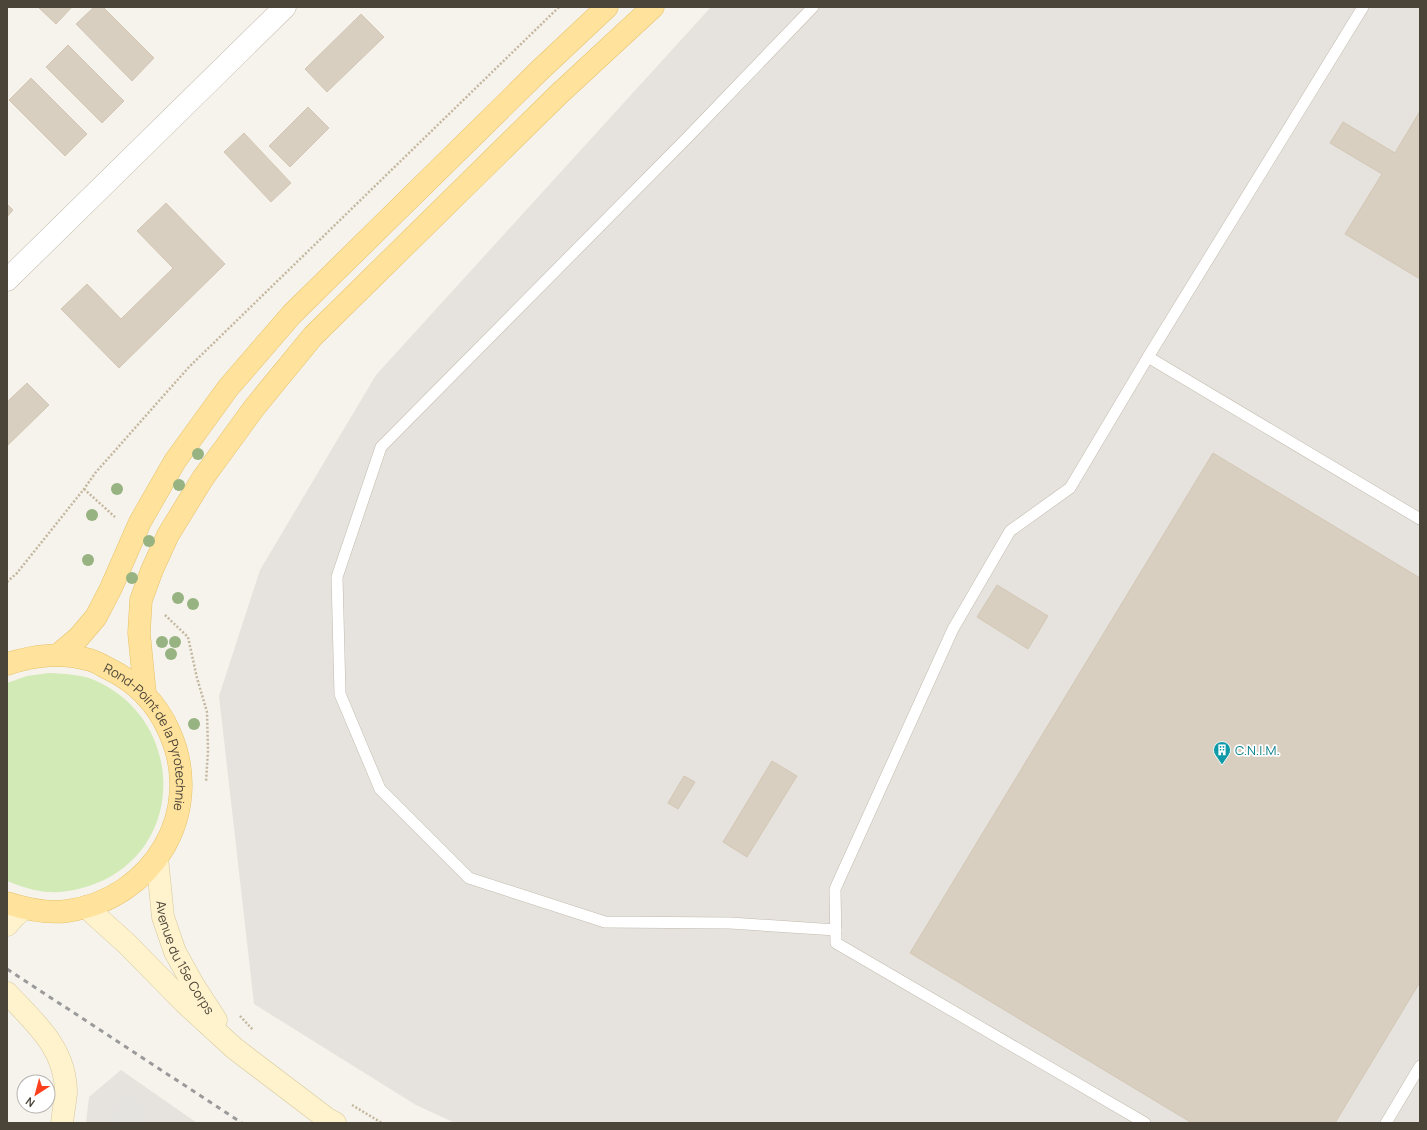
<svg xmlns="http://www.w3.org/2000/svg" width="1427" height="1130" font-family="Manrope,sans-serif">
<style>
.industrial{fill:#e6e2dd}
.green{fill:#d2eab5}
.parking{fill:#e5e3e0}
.building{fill:#d8cfc1;stroke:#d3c7b4}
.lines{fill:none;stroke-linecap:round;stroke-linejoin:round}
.lane-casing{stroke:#c2bbae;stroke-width:12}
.street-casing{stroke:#c2bbae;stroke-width:23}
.secondary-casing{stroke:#d6c79b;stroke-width:23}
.primary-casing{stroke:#e6c16a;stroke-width:23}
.path{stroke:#c4b79f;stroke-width:2.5;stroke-dasharray:2 2;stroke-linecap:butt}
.lane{stroke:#fff;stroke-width:11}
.street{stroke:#fff;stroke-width:22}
.secondary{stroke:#fff3cd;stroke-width:22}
.primary{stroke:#ffe39c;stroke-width:22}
.rail{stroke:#9a9a9a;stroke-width:3;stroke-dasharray:5 5;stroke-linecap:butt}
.tree{fill:#97b381}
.labels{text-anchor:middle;stroke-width:3.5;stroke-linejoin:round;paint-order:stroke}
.street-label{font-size:13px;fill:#4b4439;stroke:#fff}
.culture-label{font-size:13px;fill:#0d838f;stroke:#fff;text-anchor:start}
</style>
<rect width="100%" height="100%" fill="#f6f3ec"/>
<g class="industrial">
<path d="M711,7H1420V1123H455L416,1105L254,1004L219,696L260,570L376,375Z"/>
<path d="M121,1070L197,1123H86L89,1097Z"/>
</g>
<path class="green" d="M49,673C64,674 80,674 94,680C180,716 189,838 104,880C87,888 67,893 48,892C34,891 20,886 7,881V683L27,676Z"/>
<path class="parking" d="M124,1094L142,1104L143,1123H109Z"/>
<g class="building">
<path d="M38,7H72L56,24Z"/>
<path d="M94,7H103L154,58L132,81L76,24Z"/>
<path d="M361,14L384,37L327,92L305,69Z"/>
<path d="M68,45L124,101L102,123L46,67Z"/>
<path d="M31,78L87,134L65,156L9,100Z"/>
<path d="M308,107L329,128L290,167L269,146Z"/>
<path d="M1420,111V279L1345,234L1382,174L1330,143L1343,122L1395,153Z"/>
<path d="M244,133L291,183L271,202L224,152Z"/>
<path d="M166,203L225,264L119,368L61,309L87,284L121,319L173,268L137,231Z"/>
<path d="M7,204L13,210L7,217Z"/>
<path d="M27,383L49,405L7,446V402Z"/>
<path d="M1213,453L1420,578V982L1335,1123H1192L910,953Z"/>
<path d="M997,585L1048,616L1028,649L977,617Z"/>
<path d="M772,761L797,776L747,857L723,842Z"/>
<path d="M684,776L695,782L678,809L668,803Z"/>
</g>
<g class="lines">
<defs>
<g id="lane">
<path d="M813,7L687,138L381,447L337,577L340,694L380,789L469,878L605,922L730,923L836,930"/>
<path d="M1148,357L1363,7"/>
<path d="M1145,1123L836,943L835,889L953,629L1010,531L1070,488L1148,357L1420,519"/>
<path d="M1386,1123L1420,1066"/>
</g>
<path id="street" d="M7,280L285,7"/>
<g id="secondary">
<path id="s1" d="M157,858L163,917L175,952L194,986L216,1020"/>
<path d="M86,907L127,944L185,1003L234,1048L326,1118L335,1123"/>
<path d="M7,925L13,918L24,908"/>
<path d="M7,993C35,1023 66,1048 66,1093C65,1103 63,1113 62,1123"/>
</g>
<g id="primary">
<path d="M58,655L79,637L96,617L111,588L140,522L175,461L228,388L292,314L540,70L607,7"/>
<path id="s2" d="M7,664C35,655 61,652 90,660C97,662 103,666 109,669C136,682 157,704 169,731C206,812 153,899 67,911C47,914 26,909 7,903"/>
<path d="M145,694L139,633L141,600L152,570L168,535L203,478L254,408L313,336L559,94L653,7"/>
</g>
</defs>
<use href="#lane" class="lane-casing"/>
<use href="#street" class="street-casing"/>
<use href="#secondary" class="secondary-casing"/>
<use href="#primary" class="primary-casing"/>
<g class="path">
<path d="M84,489L115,517"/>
<path d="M7,582L17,573L84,489L96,472L189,367L559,7"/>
<path d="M165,615L188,637L197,678L207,712L208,751L206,782"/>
<path d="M240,1016L253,1030"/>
<path d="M352,1105L382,1123"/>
</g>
<use href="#lane" class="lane"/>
<use href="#street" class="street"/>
<use href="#secondary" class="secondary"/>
<use href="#primary" class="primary"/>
<path class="rail" d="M7,969L242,1123"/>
</g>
<g class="tree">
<circle cx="198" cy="454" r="6"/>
<circle cx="179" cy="485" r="6"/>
<circle cx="117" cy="489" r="6"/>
<circle cx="92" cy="515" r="6"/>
<circle cx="149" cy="541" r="6"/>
<circle cx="88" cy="560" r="6"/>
<circle cx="132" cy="578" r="6"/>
<circle cx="178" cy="598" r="6"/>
<circle cx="193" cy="604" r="6"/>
<circle cx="162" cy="642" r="6"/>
<circle cx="175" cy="642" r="6"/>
<circle cx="171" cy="654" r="6"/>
<circle cx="194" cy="724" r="6"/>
</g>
<defs>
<symbol id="building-pin" viewBox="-11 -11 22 30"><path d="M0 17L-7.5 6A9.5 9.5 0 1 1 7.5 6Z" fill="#0f9aa8" stroke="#fff"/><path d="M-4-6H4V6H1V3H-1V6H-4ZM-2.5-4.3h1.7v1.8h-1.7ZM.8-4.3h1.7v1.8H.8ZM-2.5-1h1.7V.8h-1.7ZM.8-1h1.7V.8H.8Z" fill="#fff"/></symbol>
</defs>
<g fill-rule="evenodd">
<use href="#building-pin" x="1212" y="740" width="20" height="27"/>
</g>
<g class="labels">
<g class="street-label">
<text dy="5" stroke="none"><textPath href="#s2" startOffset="188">Rond-Point de la Pyrotechnie</textPath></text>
<text dy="5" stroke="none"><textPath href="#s1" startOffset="105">Avenue du 15e Corps</textPath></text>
</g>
<g class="culture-label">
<text x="1235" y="755">C.N.I.M.</text>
</g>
</g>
<rect width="1427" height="1130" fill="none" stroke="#4b4439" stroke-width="16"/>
<g transform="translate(36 1094) rotate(216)"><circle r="19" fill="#ffffff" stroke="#b7b4b0"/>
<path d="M0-3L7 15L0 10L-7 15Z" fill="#fc3f1d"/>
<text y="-6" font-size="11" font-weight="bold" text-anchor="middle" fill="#4b4439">N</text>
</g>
</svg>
